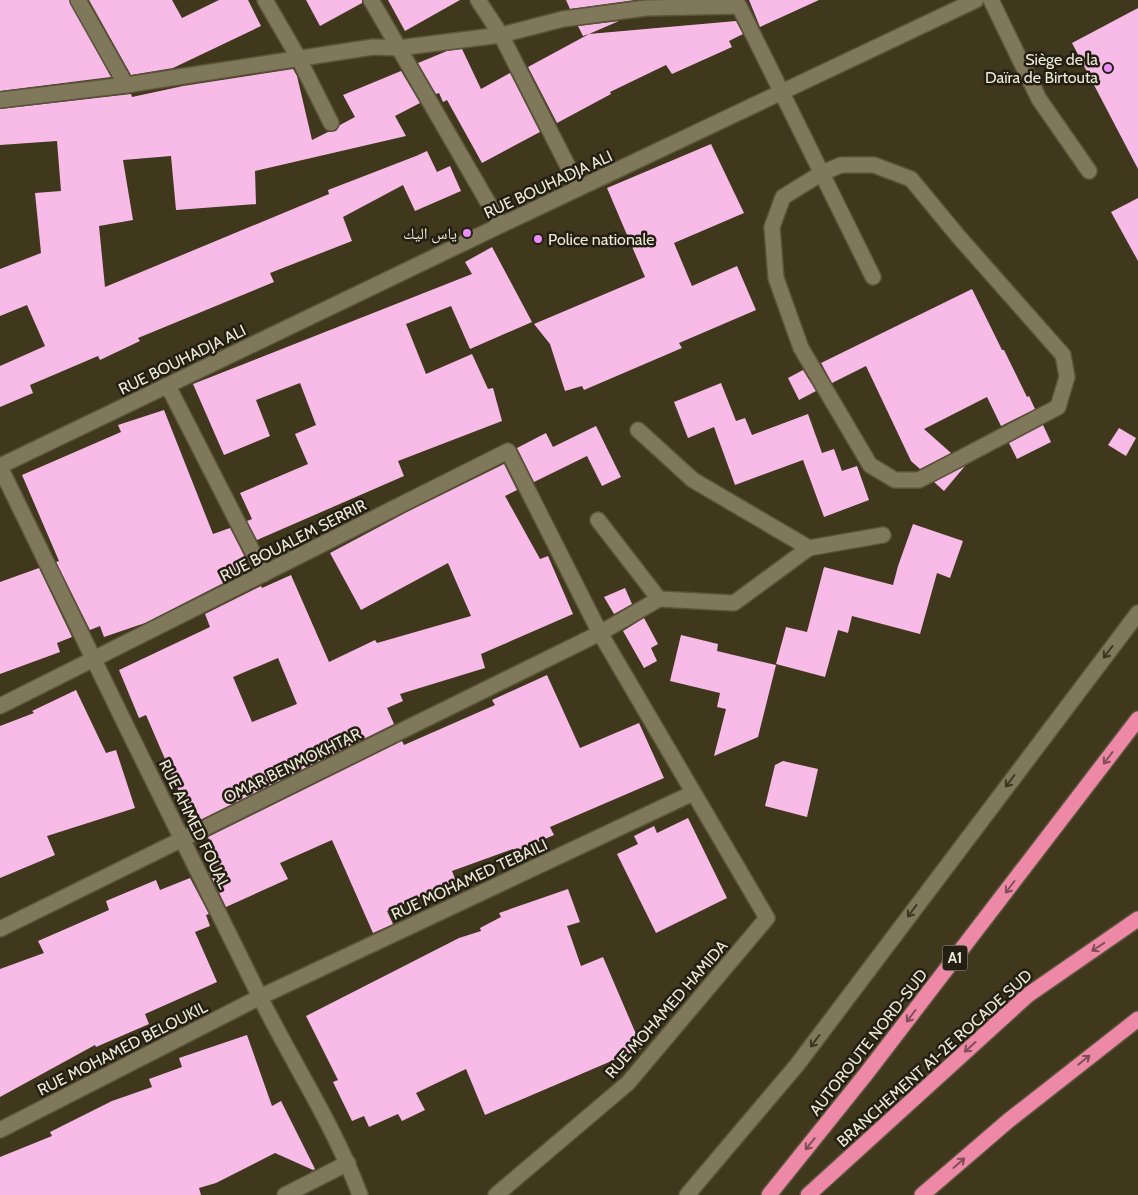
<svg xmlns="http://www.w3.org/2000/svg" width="1138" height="1195" font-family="Cabin,'Noto Naskh Arabic',sans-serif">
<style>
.building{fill:#f8bae7;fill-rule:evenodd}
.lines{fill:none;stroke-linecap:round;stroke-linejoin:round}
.lane-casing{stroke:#5a543a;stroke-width:18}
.street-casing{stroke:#5a543a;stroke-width:18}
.secondary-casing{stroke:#5a543a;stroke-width:18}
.highway-casing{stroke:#5a543a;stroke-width:18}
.lane{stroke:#80785a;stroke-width:15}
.street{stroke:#80785a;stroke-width:15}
.secondary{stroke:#80785a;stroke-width:15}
.highway{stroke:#ed89a7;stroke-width:15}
.oneway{stroke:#3a3525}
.oneway2{stroke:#7e4f56}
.poi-dot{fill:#ea8dfd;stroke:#231f13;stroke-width:2}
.labels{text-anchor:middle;stroke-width:5;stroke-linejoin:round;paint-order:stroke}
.shield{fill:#231f13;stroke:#b0ac9d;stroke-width:1}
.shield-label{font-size:15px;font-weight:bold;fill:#ede9d8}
.poi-label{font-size:16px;fill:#ede9d8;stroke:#231f13;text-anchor:end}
.street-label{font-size:16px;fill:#ede9d8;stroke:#231f13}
</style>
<rect width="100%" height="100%" fill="#3f381c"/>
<g class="building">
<path d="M0,0H69L111,77L0,91Z"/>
<path d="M89,0H172L182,18L219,0H248L261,26L173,68L131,75Z"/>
<path d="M306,0H362V3L320,26Z"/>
<path d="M388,0H460L405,31Z"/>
<path d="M566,0H635L570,9Z"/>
<path d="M749,0H819L760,27Z"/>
<path d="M1138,8V169L1072,43Z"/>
<path d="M619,21L589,34L736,21L743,34L729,41L732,47L672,74L666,65L610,92L611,94L557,123L528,67L589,34L583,36L578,26Z"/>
<path d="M462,49L481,89L510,73L540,132L482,163L447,100L443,102L439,93L436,94L418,63L447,51Z"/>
<path d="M293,69L297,76L312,140L328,132L336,131L340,125L355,117L343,95L401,71L420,103L395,116L406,136L255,171L256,204L176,210L171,156L123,160L133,220L99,226L105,287L329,194L328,190L416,156L427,151L437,172L450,166L461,191L415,211L403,185L343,217L352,241L270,273L274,282L138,338L140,341L100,360L98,356L30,385L33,393L0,407V366L45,346L27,305L0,316V269L41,253L35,193L61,191L57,141L0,145V109L131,94L132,97L183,86Z"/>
<path d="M711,144L744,213L674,243L692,286L737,266L756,310L679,343L682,348L584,390L582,386L565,391L550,344L534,324L645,277L607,188Z"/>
<path d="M1138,198V261L1111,212Z"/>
<path d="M492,247L532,322L470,349L451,306L406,324L426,374L472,354L488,389L493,388L502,421L398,461L404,476L257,540L247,521L252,519L240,493L308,464L295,434L316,425L300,383L256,400L270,436L224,455L193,384L472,274L465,262Z"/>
<path d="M972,289L1002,350H1004L1027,397L1029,396L1035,409L1001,426L987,397L924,429L951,453L920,469L911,461L866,366L832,383L820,361L821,363Z"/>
<path d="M803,370L816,391L799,400L788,378Z"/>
<path d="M721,383L736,421L745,418L752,435L808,414L822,453L834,449L842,471L857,466L869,500L824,517L803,460L735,485L714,427L688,438L674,402Z"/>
<path d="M164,410L213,534L230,528L251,569L145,623L104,637L100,626L90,630L56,562L59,561L22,475L121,432L118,425Z"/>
<path d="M1043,425L1051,442L1017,459L1009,443Z"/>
<path d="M596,426L621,477L602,486L587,456L534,482L517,448L546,433L553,447Z"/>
<path d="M1119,428L1136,438L1126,456L1108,445Z"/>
<path d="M504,464L517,490L505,496L540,559L548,556L573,614L481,654L485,668L400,694L403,701L387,708L394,724L200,820L195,807L187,810L146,715L139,718L119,670L210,627L205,614L261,586L262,588L291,575L329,662L375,640L377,643L471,616L448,563L361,610L330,553L407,512ZM278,658L297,704L252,722L233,677Z"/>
<path d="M965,466L944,491L934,482Z"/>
<path d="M913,524L963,541L950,578L937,573L920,634L852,616L848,633L838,630L825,677L776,664L786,627L807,632L824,567L893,585L898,566Z"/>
<path d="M39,568L72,637L57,643L60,652L0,674V582Z"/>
<path d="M625,588L632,604L614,614L604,597Z"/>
<path d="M644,618L658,644L651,648L657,661L644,668L623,631Z"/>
<path d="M681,635L718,644L717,651L776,665L758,737L714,756L726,709L717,707L720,693L670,681Z"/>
<path d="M547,675L580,748L639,723L664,778L550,827L554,835L515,852L513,849L452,871L456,881L387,911L393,924L373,933L332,840L280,863L288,879L226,907L208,870L220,865L208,837L402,741L404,745L495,705L492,700Z"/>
<path d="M76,690L106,753L116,750L135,808L47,836L55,855L0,878V726L34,713L32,711Z"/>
<path d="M783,761L818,769L807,817L765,806L775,765Z"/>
<path d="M688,818L727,898L656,933L617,854L638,844L634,836L654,826L657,833Z"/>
<path d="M190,878L209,914L206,915L210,926L195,932L217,982L145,1014L149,1024L96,1047L95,1045L0,1097V969L44,953L38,941L109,910L106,901L156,880L160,890Z"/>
<path d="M568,889L580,922L567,926L581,966L603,957L642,1048L485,1115L466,1069L416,1093L425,1110L402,1121L398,1114L369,1127L364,1116L352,1121L333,1082L338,1080L306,1016L459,938L481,931L480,928L501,917L499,913Z"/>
<path d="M247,1035L272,1106L281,1101L315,1169L313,1170L275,1153L216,1183L199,1188L201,1195H0V1157L52,1136L50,1132L112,1101L152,1087L149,1079L182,1067L179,1058Z"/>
</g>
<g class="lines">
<defs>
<g id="lane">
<path d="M991,0L1039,99L1089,171"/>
<path d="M638,430L693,480L809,548"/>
<path d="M598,520L659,599L734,603L809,548L883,535"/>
<path d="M600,633L659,599"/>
</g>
<g id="street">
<path d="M78,0L126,85"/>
<path d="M265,0L298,57L331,123"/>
<path d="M371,0L501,225"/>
<path d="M478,0L501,35L579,188"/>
<path d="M0,100L126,85L373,47L398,48L501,35L563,19L646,8L739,6L873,277"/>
<path d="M841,165H874L911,179L958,236L1063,355L1067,377L1058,407L919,480H895L870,465L801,348L776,278L772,227L783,197L822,173Z"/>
<path d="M168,386L264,574"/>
<path d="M0,467C85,644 172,819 259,995C292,1062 334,1125 360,1195"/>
<path d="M0,706L508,451L600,633L767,918L628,1083L496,1195"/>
<path d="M0,929L600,633"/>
<path d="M0,1130L260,997L693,793"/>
<path d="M285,1195L348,1163"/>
</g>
<g id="secondary">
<path d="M0,466L501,225L976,0"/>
<path d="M687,1195L797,1065L1138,613"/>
</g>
<g id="highway">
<path d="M769,1195L866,1074L1138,719"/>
<path d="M808,1195L1028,995L1138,919"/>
<path d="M922,1195L1008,1121L1138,1019"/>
</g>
</defs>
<use href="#lane" class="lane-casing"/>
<use href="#street" class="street-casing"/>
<use href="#secondary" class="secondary-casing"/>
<use href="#highway" class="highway-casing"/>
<use href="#lane" class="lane"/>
<use href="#street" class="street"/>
<use href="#secondary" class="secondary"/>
<use href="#highway" class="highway"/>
</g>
<defs><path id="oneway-shaft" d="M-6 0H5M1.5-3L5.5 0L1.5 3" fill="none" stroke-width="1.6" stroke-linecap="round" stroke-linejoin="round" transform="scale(1.25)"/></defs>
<g class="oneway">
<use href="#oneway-shaft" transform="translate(1108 652) rotate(127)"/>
<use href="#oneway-shaft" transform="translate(1010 781) rotate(127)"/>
<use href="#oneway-shaft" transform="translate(912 911) rotate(127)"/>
<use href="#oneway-shaft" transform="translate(815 1041) rotate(127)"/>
</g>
<g class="oneway2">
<use href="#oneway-shaft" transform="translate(1108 758) rotate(127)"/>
<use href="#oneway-shaft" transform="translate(1010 887) rotate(127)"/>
<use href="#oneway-shaft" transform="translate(1098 947) rotate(146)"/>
<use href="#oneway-shaft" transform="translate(911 1016) rotate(127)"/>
<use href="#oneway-shaft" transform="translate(970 1047) rotate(138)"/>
<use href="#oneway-shaft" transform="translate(1084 1060) rotate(-39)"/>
<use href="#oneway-shaft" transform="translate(810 1144) rotate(129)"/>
<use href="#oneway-shaft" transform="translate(959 1163) rotate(-41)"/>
</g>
<g class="poi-dot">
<circle cx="1108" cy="68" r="5"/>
<circle cx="467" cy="233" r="5"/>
<circle cx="538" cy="239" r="5"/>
</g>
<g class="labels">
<rect class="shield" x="942.5" y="945.5" width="25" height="25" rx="4"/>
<g class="shield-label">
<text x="955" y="963">A1</text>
</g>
<g class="poi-label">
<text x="1098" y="65">Siège de la<tspan x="1098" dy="18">Daïra de Birtouta</tspan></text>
<text x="457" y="239">ياس اليك</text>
<text x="548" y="245" text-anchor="start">Police nationale</text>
</g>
<g class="street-label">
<text transform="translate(548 184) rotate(-25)" y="6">RUE BOUHADJA ALI</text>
<text transform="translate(182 359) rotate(-26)" y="6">RUE BOUHADJA ALI</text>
<text transform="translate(293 540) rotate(-27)" y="6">RUE BOUALEM SERRIR</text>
<text transform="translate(292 765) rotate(-26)" y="6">OMAR BENMOKHTAR</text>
<text transform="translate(195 824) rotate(64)" y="6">RUE AHMED FOUAL</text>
<text transform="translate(469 879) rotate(-25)" y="6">RUE MOHAMED TEBAILI</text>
<text transform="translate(666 1009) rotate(-49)" y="6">RUE MOHAMED HAMIDA</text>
<text transform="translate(868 1042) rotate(-52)" y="6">AUTOROUTE NORD-SUD</text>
<text transform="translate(122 1048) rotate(-27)" y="6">RUE MOHAMED BELOUKIL</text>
<text transform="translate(934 1058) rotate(-42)" y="6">BRANCHEMENT A1-2E ROCADE SUD</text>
</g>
</g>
</svg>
